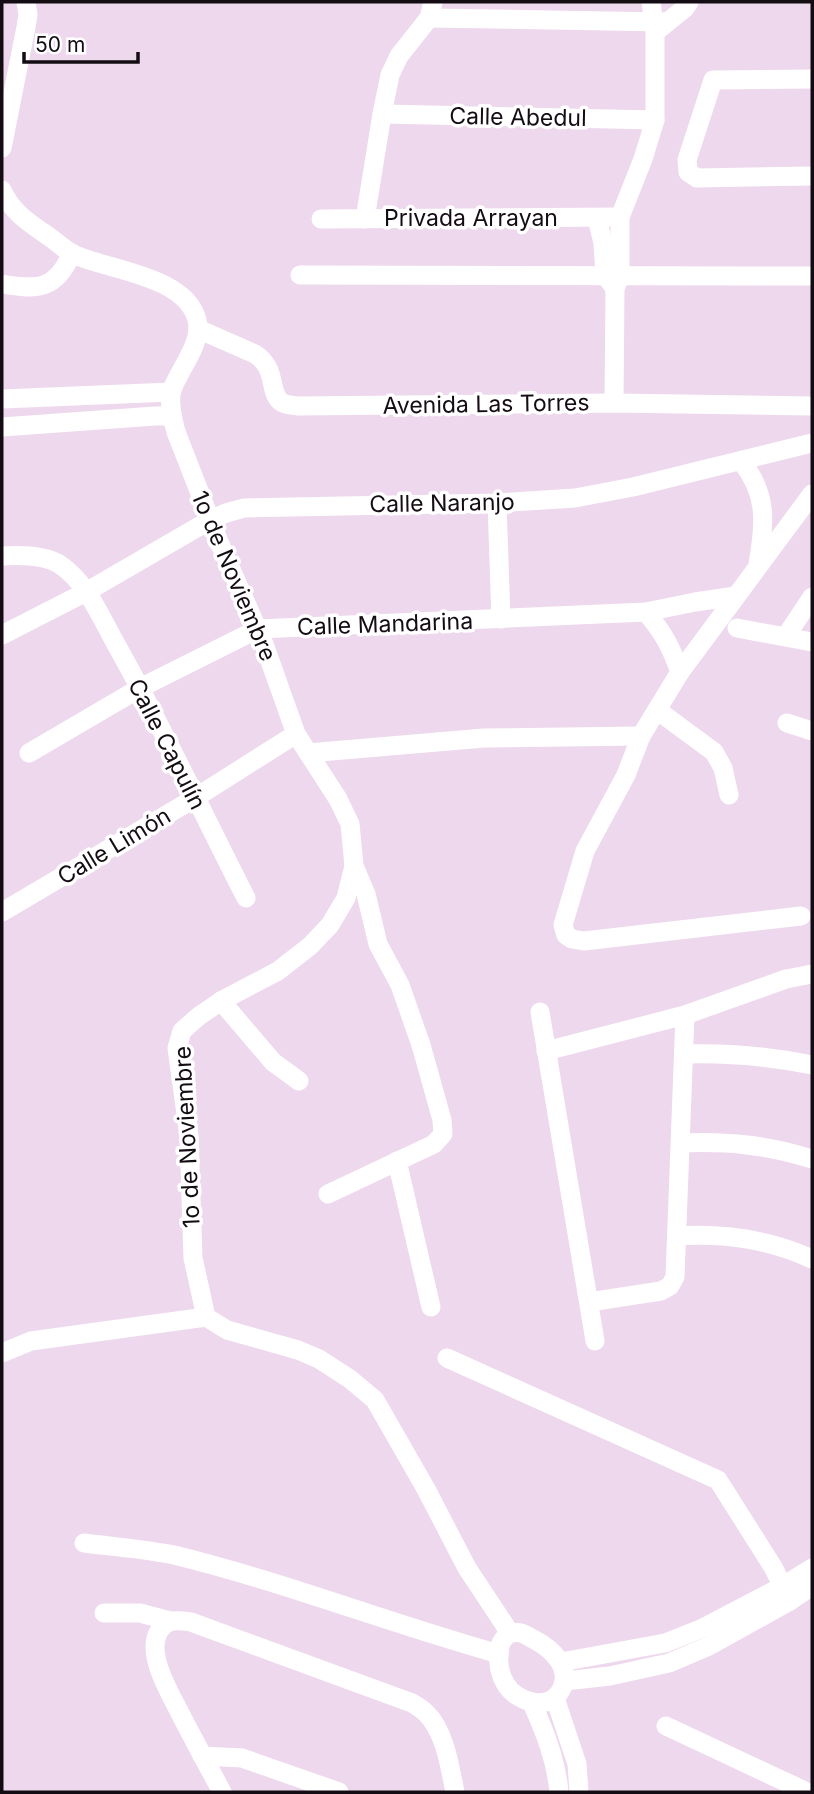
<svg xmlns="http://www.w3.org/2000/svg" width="814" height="1794" font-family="Inter,sans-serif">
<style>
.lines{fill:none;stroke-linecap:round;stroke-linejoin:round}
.minor{stroke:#fff;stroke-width:19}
.labels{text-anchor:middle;stroke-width:7;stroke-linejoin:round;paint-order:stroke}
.street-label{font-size:23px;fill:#140c13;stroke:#fff}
</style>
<rect width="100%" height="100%" fill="#eed8ed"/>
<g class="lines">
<g class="minor">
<path d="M429,18L666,22"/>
<path d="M659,29L685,8L689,2"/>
<path d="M812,79L713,80L687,160L688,172L697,178L812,176"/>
<path d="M382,114L655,120"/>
<path d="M2,148L26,27L28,15L26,2"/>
<path d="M2,190C12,213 31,224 51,238C58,243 65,250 73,254C106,270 186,275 197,320C203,343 179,369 172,390C168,402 173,420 176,432L219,542L264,644L296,734L338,799L350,824L354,866L346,898L330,925L310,946L278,971L221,1001L199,1016L182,1031L177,1048L189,1136L193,1258L206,1317L227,1330L298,1350L319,1359L350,1379L375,1400L426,1489L467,1568L510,1633"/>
<path d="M597,218L603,243L605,275L613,286"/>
<path d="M321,219L620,217"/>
<path d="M365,219L382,114L390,75L399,56L429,18L433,2"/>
<path d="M300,275L812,276"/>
<path d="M2,284C38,290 56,290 72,253"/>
<path d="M198,329L255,354C278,369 268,392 281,402C285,405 291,405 297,406L614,403L812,406"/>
<path d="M2,399L171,392"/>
<path d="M614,403L615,289L620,275V217L643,159L655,120V32L651,2"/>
<path d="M2,427L155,416H172"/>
<path d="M741,461C768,494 765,524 758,564"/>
<path d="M497,503L501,619"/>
<path d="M2,556C19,555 44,555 59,564C87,582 101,618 117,646C163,728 203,814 246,898"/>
<path d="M646,612C664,634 670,645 680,672"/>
<path d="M737,628L812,642"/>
<path d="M2,635L86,592L210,520L226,513L244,508L497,503L575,498L633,487L812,443"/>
<path d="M786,636L812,597"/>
<path d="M657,710L714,752L723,768L729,795"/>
<path d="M787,723L812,731"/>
<path d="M29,753L140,688L258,629L646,612L695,602L736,596"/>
<path d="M308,753L484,738L641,736"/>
<path d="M2,912L195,798L296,734"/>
<path d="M801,916L584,941L572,939L566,935L563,925L585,851L626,775L641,736L680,672L812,494"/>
<path d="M221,1001L273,1062L299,1081"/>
<path d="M540,1012L595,1341"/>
<path d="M546,1051L685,1015L786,979L812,974"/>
<path d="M685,1054C729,1053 769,1056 812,1065"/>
<path d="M681,1143C728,1141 767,1145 812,1159"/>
<path d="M397,1161L431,1307"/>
<path d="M328,1194L434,1144L443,1134L442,1120L421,1045L400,985L378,944L366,894L354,866"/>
<path d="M677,1236C725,1233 768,1239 812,1259"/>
<path d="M589,1302L661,1291L670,1286L675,1277L685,1015"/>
<path d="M2,1353L31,1341L206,1317"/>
<path d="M447,1358L718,1480L773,1567L790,1601"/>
<path d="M84,1543C114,1547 149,1549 178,1556C287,1583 391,1624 499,1654"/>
<path d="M104,1613H140L170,1621"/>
<path d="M510,1633C513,1633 517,1632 521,1633C525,1634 531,1638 535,1640C552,1649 571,1667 562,1688C551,1713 516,1703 505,1683C500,1674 498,1666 499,1656C499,1645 501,1640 510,1633Z"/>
<path d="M561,1662L665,1643L703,1628L783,1586L812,1568"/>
<path d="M565,1681L610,1676L669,1663L709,1646L790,1601L812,1586"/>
<path d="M555,1698L577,1764L579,1792"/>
<path d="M532,1703C545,1732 556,1760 559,1792"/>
<path d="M666,1726L807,1792"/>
<path d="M202,1756L242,1758L339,1792"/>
<path d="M222,1792C209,1768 196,1744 183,1719C173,1698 146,1657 158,1633C166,1618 177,1620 191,1622L412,1703C417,1706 422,1709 426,1713C445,1731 450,1768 455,1792"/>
</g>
</g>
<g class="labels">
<g class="street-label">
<text transform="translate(518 117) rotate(1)" y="8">Calle Abedul</text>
<text x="471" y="226">Privada Arrayan</text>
<text transform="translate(486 404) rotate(-1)" y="8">Avenida Las Torres</text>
<text transform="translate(442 503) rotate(-1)" y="8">Calle Naranjo</text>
<text transform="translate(234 576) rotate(67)" y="8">1o de Noviembre</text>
<text transform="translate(385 624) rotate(-2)" y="8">Calle Mandarina</text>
<text transform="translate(167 744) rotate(63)" y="8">Calle Capulín</text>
<text transform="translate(114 846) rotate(-31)" y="8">Calle Limón</text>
<text transform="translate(187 1137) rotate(-93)" y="8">1o de Noviembre</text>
</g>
</g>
<rect width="814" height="1794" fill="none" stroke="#140c13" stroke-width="7"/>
<path d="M24 52v10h114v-10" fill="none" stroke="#140c13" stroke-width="3.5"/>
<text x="35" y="52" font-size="21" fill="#140c13" stroke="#ffffff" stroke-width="5" paint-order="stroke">50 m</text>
</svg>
